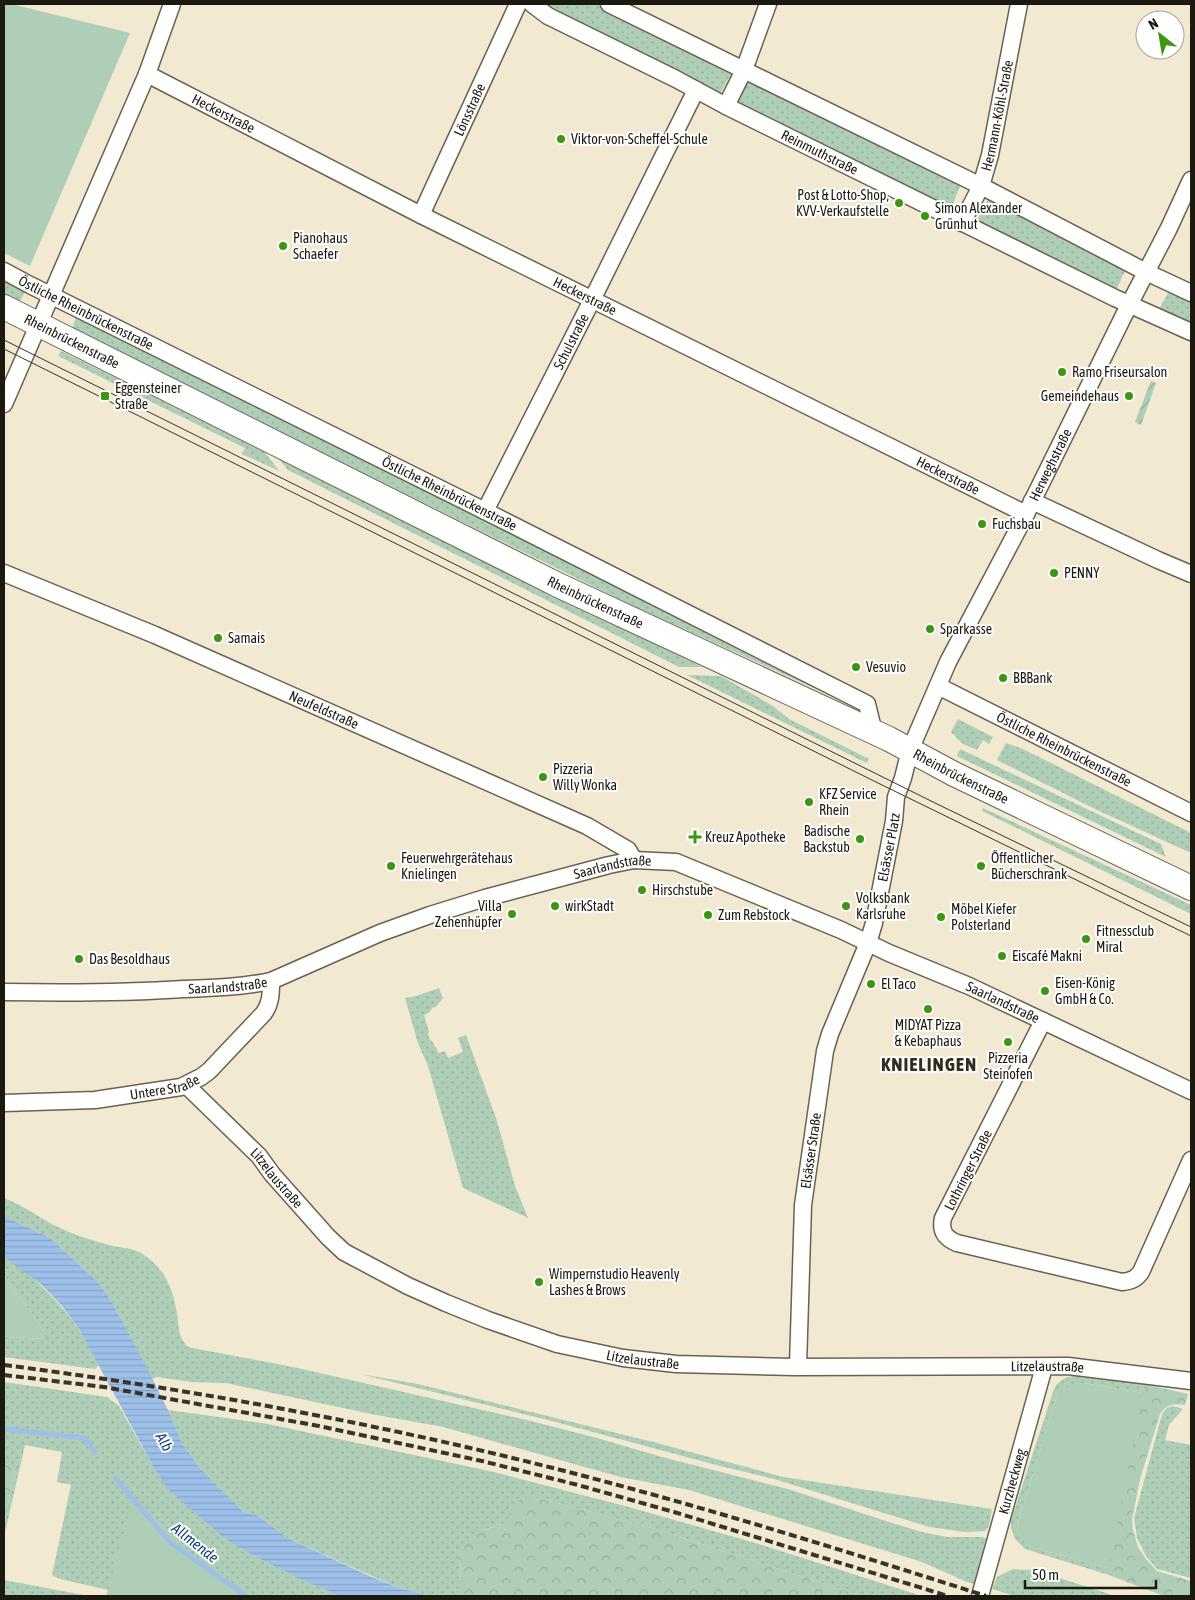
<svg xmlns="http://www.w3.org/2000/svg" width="1195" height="1600" font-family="'Asap Condensed',sans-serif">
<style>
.grass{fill:url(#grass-dots)}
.forest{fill:url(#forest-crowns)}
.park{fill:#afceb7}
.garden{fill:url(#garden-furrows)}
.water{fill:url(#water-rules)}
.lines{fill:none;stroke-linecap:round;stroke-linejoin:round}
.stream{stroke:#9dc0e8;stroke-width:5}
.minor-casing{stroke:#6a624f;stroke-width:19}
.secondary-casing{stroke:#6a624f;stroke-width:26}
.minor{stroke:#fff;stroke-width:16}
.secondary{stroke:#fff;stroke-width:24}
.tram{stroke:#38342a;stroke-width:1}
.rail{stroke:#38342a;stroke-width:4;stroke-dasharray:8 4;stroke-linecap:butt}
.poi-dot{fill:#3b9610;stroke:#fff;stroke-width:2}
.labels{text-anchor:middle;stroke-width:4;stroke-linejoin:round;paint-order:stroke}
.street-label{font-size:14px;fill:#1c1911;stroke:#fff}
.poi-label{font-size:14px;fill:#1c1911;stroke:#fff;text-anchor:start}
.water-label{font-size:15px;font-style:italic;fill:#114374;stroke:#fff}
.district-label{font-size:19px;font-weight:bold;letter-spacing:1px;fill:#332c1b;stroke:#fff}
</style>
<defs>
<pattern id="grass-dots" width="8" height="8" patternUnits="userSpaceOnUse" patternTransform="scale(1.25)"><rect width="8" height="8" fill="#afceb7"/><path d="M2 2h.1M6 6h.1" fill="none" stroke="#96b09c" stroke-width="1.8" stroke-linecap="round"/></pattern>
<pattern id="forest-crowns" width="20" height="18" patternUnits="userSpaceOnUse" patternTransform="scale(1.25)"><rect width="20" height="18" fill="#afceb7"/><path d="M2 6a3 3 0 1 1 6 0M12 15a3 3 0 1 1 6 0" fill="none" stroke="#96b09c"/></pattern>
<pattern id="garden-furrows" width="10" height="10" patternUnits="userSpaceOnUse" patternTransform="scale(1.25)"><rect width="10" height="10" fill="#afceb7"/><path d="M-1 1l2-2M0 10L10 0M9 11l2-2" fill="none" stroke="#96b09c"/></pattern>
<pattern id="water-rules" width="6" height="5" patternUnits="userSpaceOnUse" patternTransform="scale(1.25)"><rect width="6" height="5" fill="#9dc0e8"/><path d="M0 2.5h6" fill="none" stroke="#87a4c6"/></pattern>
</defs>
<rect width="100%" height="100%" fill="#f2e9d3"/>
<g class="grass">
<path d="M543,4H600L733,70L719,96L551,15Z"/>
<path d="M749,81L961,184L950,211L736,104Z"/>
<path d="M988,199L1127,267L1116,290L977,221Z"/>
<path d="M4,281L25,292L19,303L4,295Z"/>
<path d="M1169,291L1191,301V325L1158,311Z"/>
<path d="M76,318L858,704L856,707L633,606L88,337L72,328Z"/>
<path d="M61,351L263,450L279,471L242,454L245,448L58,356Z"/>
<path d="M279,459L702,667H679L288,470Z"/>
<path d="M687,675L721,676L773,706L789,719L869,759L867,763Z"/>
<path d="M958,719L993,737L989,744L983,740L977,750L963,744L951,732Z"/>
<path d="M1006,743L1023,749L1191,833V853L1097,810L997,760Z"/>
<path d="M960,749L1161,844L1166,857L957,756Z"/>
<path d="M983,808L1191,905V914L982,811Z"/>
<path d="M439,988L443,998L436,1007L432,1008L429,1013L424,1015L429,1032L428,1034L430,1040L432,1041L435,1047H436L438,1053L445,1051L448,1058L463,1052L458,1038L466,1035L497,1121L515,1186L528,1218L463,1188L428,1066L418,1043L405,998L416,996Z"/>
<path d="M4,1198C27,1207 46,1223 69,1232C83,1238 98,1242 113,1246C122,1248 131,1248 139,1252C149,1257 158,1266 164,1275C170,1285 174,1296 176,1308C179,1321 177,1337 188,1347L298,1368L527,1420L597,1438L662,1457L788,1489L889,1522L922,1532L947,1537H982L987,1539V1541L975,1584L967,1582L922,1562L689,1490L620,1477L443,1427L371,1414L226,1383L192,1382L157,1377L152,1379L113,1304L99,1283L49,1237L4,1216Z"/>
<path d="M4,1257C33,1275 58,1300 78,1328C86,1340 92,1353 99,1365L95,1369L4,1357V1337L44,1339L42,1328L4,1276Z"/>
<path d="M360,1374L418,1384L657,1443L783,1477L992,1509L989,1526L985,1531L965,1532L929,1527L774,1479L720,1466L548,1420Z"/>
<path d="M1073,1376L1144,1384L1143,1393L1084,1383L1058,1392L1017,1525C1018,1536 1022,1541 1030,1547L1108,1568L1106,1574L1025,1549L1015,1539L1011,1528V1520L1054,1389C1058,1381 1064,1378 1073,1376Z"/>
<path d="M4,1382L107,1397L119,1406L154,1468L256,1557L339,1596H135L60,1579L52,1575L71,1485L57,1482L62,1452L25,1445L4,1537V1524L15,1469L4,1463Z"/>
<path d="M1173,1406L1183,1409L1169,1425L1165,1440L1191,1445V1578L1157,1569L1146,1556L1137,1538L1134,1518L1162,1414L1167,1408Z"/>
<path d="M168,1410L268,1424L494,1472L629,1507L759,1544L922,1596H862L649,1527L534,1497L514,1506L511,1515L505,1524C480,1529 475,1534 459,1553L461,1569L458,1591V1596H430L399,1588L287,1538L259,1516L244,1512L200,1468L182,1443Z"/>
<path d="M1013,1569L1035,1570L1115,1596H1015L992,1589L997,1577Z"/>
<path d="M4,1580L89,1596H4Z"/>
</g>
<g class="forest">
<path d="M1144,1384L1188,1394L1185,1405C1173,1404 1167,1404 1160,1414L1140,1479L1132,1520L1133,1530L1138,1547L1146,1559L1157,1571L1191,1581V1596H1164L1106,1574Z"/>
<path d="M4,1463L15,1469L4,1524Z"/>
<path d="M534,1497L649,1527L862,1596H458C457,1587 461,1578 461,1568C461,1563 458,1557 459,1552C461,1536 491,1527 505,1524C509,1517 513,1503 521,1499C525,1497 531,1497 534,1497Z"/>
</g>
<g class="park">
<path d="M4,4H11L130,33L30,266L4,253Z"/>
<path d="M4,1276L42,1328L44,1339L4,1337Z"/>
<path d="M1084,1383L1143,1393L1108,1568L1030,1547C1022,1541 1018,1536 1017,1525L1058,1392L1068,1387Z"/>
<path d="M133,1499L172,1540L220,1580L253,1596H106Z"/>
</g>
<path class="garden" d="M1151,381L1156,383L1141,425L1135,422Z"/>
<path class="water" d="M4,1216L49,1237L99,1283L113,1304L147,1368L169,1412L182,1443L200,1468L244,1512L259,1516L287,1538L372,1577L399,1588L430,1596H339L301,1579L256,1557L223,1537L169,1490L154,1468L79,1329L62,1306L42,1285L4,1257Z"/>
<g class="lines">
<g class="stream">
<path d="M4,1429L84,1438L95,1452"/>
<path d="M116,1479L170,1542L246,1596"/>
</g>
<defs>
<g id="minor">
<path id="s1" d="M532,4L548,16L676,79L726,106L1115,298L1191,332"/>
<path d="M609,4L981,186L1146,272L1191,293"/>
<path id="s2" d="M147,74L421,215L1026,514"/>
<path d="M726,106L744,70L768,4"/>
<path id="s3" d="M421,215L518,4"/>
<path id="s4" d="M962,223L981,186L990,155L1019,4"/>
<path id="s5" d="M4,271L30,285L485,511L867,704L874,733"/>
<path d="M4,404L147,74L172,4"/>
<path d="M1032,501L1158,560L1191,574"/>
<path id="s6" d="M485,511L592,300L696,90"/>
<path id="s7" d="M4,573L155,635L587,826L628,850L634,860"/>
<path id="s8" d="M938,686L1191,813"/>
<path id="s9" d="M4,992C64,993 124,993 184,989C213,988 242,987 271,981L380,933L430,915L485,898L609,865L634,860L676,862L841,930L889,953L969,986L1191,1091"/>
<path d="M1043,1021L943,1218C940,1231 945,1238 957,1243L1122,1282C1131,1281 1136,1279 1141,1272L1191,1160"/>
<path id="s10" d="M186,1085L259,1156L272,1174L328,1237L344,1252L408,1286L446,1303L488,1320L557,1344L623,1358L676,1364L794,1367L1068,1366L1191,1381"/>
<path id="s11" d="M4,1103L95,1100L181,1087L201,1077L209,1071L264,1013C271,1003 271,993 271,981"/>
<path id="s12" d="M798,1366L803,1205L825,1051L830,1034L868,943L874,923L894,821L896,797L903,778L910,750L948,662L1026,514L1129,305L1169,228L1191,180"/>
<path id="s13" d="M980,1596L1044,1367"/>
</g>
<g id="secondary">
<path id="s14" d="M4,307L558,585L889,739L954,774L1191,888"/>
</g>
</defs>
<use href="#minor" class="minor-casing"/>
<use href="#secondary" class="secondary-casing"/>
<use href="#minor" class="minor"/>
<use href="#secondary" class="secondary"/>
<g class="tram">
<path d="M4,340L935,803L1191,927"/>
<path d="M4,349L878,783L1191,936"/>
</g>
<g class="rail">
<path d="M4,1365C182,1388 359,1420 533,1463C686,1501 836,1548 986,1596"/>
<path d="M4,1375L104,1387L319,1426L482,1461L578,1485L674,1512L948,1596"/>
</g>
</g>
<g class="poi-dot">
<circle cx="561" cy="139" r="5"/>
<circle cx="899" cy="203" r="5"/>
<circle cx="925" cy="216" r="5"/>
<circle cx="283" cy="246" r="5"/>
<circle cx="1062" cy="372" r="5"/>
<rect x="100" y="391" width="10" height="10" rx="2.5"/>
<circle cx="1129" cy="396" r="5"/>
<circle cx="982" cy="524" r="5"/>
<circle cx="1054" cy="573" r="5"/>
<circle cx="930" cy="629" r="5"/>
<circle cx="218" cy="638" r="5"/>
<circle cx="856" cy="667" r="5"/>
<circle cx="1003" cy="678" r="5"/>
<circle cx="543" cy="777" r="5"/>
<circle cx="809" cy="802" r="5"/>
<path d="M692.5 829.5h5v5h5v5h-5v5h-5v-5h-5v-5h5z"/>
<circle cx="860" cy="839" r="5"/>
<circle cx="391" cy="866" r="5"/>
<circle cx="981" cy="866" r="5"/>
<circle cx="642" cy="890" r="5"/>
<circle cx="555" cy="906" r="5"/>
<circle cx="846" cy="906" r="5"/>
<circle cx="512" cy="914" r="5"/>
<circle cx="708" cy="915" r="5"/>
<circle cx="941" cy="917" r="5"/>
<circle cx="1086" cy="939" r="5"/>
<circle cx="1002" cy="956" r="5"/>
<circle cx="79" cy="959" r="5"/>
<circle cx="871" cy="984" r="5"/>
<circle cx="1045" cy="991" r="5"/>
<circle cx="928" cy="1009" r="5"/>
<circle cx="1008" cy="1042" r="5"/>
<circle cx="539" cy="1282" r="5"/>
</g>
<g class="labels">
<g class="street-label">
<text dy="5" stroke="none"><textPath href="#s3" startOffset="116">Lönsstraße</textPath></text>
<text dy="5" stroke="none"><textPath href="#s2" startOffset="86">Heckerstraße</textPath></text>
<text dy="5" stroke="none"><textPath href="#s4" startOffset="114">Hermann-Köhl-Straße</textPath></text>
<text dy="5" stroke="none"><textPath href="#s1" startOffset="324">Reinmuthstraße</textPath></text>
<text dy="5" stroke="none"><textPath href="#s2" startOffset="491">Heckerstraße</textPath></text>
<text dy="5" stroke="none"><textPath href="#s5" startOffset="92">Östliche Rheinbrückenstraße</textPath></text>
<text dy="5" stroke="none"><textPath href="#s14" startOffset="76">Rheinbrückenstraße</textPath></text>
<text dy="5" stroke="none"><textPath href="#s6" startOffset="190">Schulstraße</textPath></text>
<text dy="5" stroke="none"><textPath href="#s12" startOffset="949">Herweghstraße</textPath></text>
<text dy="5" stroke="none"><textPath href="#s2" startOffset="896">Heckerstraße</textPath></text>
<text dy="5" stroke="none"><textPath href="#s5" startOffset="498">Östliche Rheinbrückenstraße</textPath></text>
<text dy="5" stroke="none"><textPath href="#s14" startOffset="661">Rheinbrückenstraße</textPath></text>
<text dy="5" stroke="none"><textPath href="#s7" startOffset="348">Neufeldstraße</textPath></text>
<text dy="5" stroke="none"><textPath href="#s8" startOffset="141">Östliche Rheinbrückenstraße</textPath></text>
<text dy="5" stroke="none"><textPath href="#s14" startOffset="1066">Rheinbrückenstraße</textPath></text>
<text dy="5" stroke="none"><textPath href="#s12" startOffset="531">Elsässer Platz</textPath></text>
<text dy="5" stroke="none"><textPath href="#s9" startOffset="629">Saarlandstraße</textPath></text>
<text dy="5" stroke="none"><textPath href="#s9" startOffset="224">Saarlandstraße</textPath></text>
<text dy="5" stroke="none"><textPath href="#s9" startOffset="1049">Saarlandstraße</textPath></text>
<text dy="5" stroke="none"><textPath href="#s11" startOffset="162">Untere Straße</textPath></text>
<text dy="5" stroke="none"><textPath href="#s12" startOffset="216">Elsässer Straße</textPath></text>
<text transform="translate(968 1170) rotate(-63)" y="5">Lothringer Straße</text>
<text dy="5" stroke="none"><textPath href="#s10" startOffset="130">Litzelaustraße</textPath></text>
<text dy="5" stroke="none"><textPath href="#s10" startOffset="550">Litzelaustraße</textPath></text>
<text dy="5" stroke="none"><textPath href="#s10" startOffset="955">Litzelaustraße</textPath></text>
<text dy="5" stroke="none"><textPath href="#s13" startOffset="119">Kurzheckweg</textPath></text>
</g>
<g class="poi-label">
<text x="571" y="144">Viktor-von-Scheffel-Schule</text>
<text x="889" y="200" text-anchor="end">Post &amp; Lotto-Shop,<tspan x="889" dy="16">KVV-Verkaufstelle</tspan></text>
<text x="935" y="213">Simon Alexander<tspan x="935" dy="16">Grünhut</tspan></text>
<text x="293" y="243">Pianohaus<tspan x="293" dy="16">Schaefer</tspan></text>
<text x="1072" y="377">Ramo Friseursalon</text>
<text x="115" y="393">Eggensteiner<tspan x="115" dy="16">Straße</tspan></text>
<text x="1119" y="401" text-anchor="end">Gemeindehaus</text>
<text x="992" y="529">Fuchsbau</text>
<text x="1064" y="578">PENNY</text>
<text x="940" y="634">Sparkasse</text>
<text x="228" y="643">Samais</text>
<text x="866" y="672">Vesuvio</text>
<text x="1013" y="683">BBBank</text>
<text x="553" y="774">Pizzeria<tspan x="553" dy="16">Willy Wonka</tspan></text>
<text x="819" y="799">KFZ Service<tspan x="819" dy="16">Rhein</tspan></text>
<text x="850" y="836" text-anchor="end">Badische<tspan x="850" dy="16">Backstub</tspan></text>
<text x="705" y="842">Kreuz Apotheke</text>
<text x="401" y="863">Feuerwehrgerätehaus<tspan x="401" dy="16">Knielingen</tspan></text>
<text x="991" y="863">Öffentlicher<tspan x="991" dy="16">Bücherschrank</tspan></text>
<text x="652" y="895">Hirschstube</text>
<text x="856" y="903">Volksbank<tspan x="856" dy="16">Karlsruhe</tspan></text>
<text x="502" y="911" text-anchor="end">Villa<tspan x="502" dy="16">Zehenhüpfer</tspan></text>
<text x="565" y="911">wirkStadt</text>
<text x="951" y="914">Möbel Kiefer<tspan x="951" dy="16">Polsterland</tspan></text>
<text x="718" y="920">Zum Rebstock</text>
<text x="1096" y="936">Fitnessclub<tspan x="1096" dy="16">Miral</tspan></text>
<text x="1012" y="961">Eiscafé Makni</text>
<text x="89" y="964">Das Besoldhaus</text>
<text x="1055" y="988">Eisen-König<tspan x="1055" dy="16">GmbH &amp; Co.</tspan></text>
<text x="881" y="989">El Taco</text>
<text x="928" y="1030" text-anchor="middle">MIDYAT Pizza<tspan x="928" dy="16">&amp; Kebaphaus</tspan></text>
<text x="1008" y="1063" text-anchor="middle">Pizzeria<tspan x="1008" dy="16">Steinofen</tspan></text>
<text x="549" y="1279">Wimpernstudio Heavenly<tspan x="549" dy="16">Lashes &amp; Brows</tspan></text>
</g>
<g class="water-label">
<text transform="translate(164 1442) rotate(61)" y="5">Alb</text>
<text transform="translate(195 1543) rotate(38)" y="5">Allmende</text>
</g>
<g class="district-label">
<text x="929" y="1071">KNIELINGEN</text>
</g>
</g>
<rect width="1195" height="1600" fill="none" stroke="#1c1911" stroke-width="10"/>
<g transform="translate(1160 35) rotate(329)"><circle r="24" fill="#ffffff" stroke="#a4a3a0"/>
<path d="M0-4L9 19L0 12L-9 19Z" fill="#3b9610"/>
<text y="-8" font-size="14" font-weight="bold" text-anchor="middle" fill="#1c1911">N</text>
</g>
<path d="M1025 1580v8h131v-8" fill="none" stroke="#1c1911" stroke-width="2.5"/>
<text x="1032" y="1580" font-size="15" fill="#1c1911" stroke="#ffffff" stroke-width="4" paint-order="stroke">50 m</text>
</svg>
